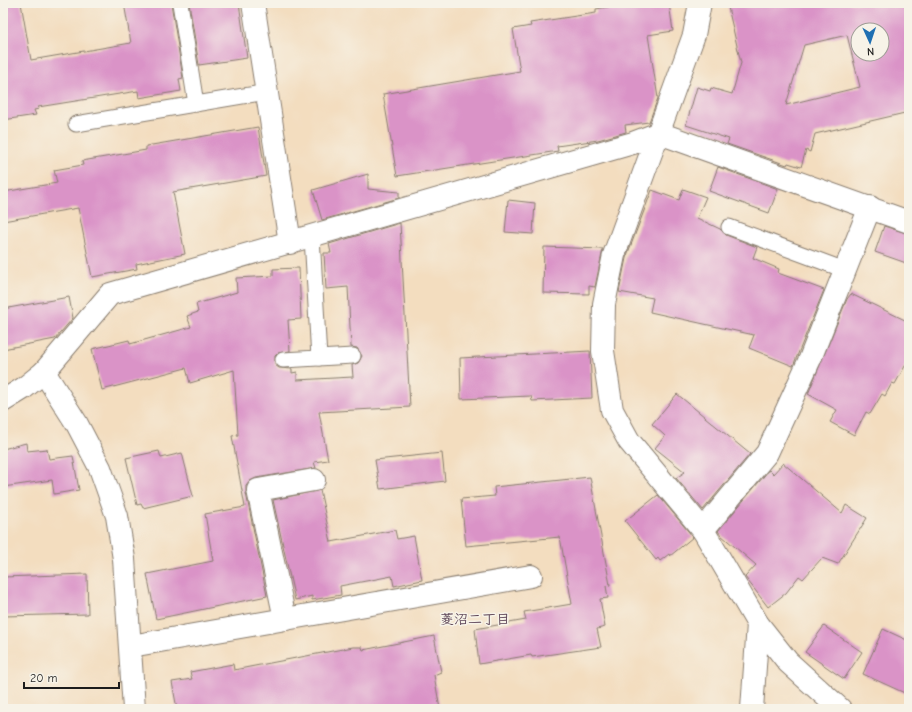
<svg xmlns="http://www.w3.org/2000/svg" width="912" height="712" font-family="'Comic Neue','Klee One',sans-serif">
<style>
.building{fill:#da93c7;fill-rule:evenodd}
.lines{fill:none;stroke-linecap:round;stroke-linejoin:round}
.lane-casing{stroke:#887c6e;stroke-width:17}
.street-casing{stroke:#887c6e;stroke-width:24}
.lane{stroke:#fff;stroke-width:15}
.street{stroke:#fff;stroke-width:22}
.labels{text-anchor:middle;stroke-width:3;stroke-linejoin:round;paint-order:stroke}
.neighbourhood-label{font-size:14px;font-weight:bold;fill:#5e4658;stroke:#f7f3e8}
</style>
<rect width="100%" height="100%" fill="#f7f3e8"/>
<filter id="ink" filterUnits="userSpaceOnUse"><feTurbulence type="fractalNoise" baseFrequency=".025" numOctaves="2"/><feDisplacementMap in="SourceGraphic" scale="8" xChannelSelector="R" yChannelSelector="G"/><feConvolveMatrix kernelMatrix="1 2 1 2 8 2 1 2 1" color-interpolation-filters="sRGB"/></filter>
<filter id="wash" filterUnits="userSpaceOnUse"><feTurbulence type="fractalNoise" baseFrequency=".012" numOctaves="4" result="noise"/><feDisplacementMap in="SourceGraphic" scale="16" xChannelSelector="R" yChannelSelector="G"/><feGaussianBlur stdDeviation="0.9" result="paint"/><feColorMatrix in="noise" values="0 0 0 0 0 0 0 0 0 0 0 0 0 0 0 0 0 1.4 0 .05"/><feComposite in="paint" operator="in"/></filter>
<g filter="url(#wash)">
<rect width="100%" height="100%" fill="#f3ddbf"/>
<g id="blocks">
<g class="building">
<path d="M3,3H21L31,60L131,43L124,3H171L183,78L179,79L181,91L139,98L138,91L38,107L39,109L34,110L36,115L3,120Z"/>
<path d="M189,3H239L247,58L199,65Z"/>
<path d="M631,3H669L673,31L648,35L658,98L649,122L625,125L626,132L598,140L557,146L558,151L397,176L383,94L520,71L513,29L531,26L530,23L596,13V9Z"/>
<path d="M727,3H909V112L815,134L810,152L806,150L801,167L788,163L787,165L727,144L729,139L686,125L697,87L710,91L711,88L732,94L741,63ZM858,30H882V54H858ZM847,35L860,87L786,105L804,45Z"/>
<path d="M258,127L266,176L173,192L185,254L136,264L137,269L92,277L78,208L3,221V192L57,183L54,170L83,165L82,161L146,150V146Z"/>
<path d="M718,167L778,189L769,213L709,191Z"/>
<path d="M368,174V189L399,192V198L322,220L313,190Z"/>
<path d="M683,189L706,197L697,218L720,229L726,235L757,247L753,258L779,269L778,273L824,290L793,366L749,348L754,335L650,312L653,298L619,292L626,258L652,190L679,200Z"/>
<path d="M508,200L535,203L533,234L505,232Z"/>
<path d="M400,223L410,407L319,412L328,460L314,462L316,468L256,478L250,481L246,486V493L267,596L156,619L147,574L213,561L205,514L245,507L232,436L238,435L234,370L190,383L186,368L102,390L92,349L129,340L130,344L191,327L187,316L198,312L196,304L237,292L236,278L273,276V269L299,268L301,319L288,320L290,351L278,353L275,356V365L279,368L292,369V373L297,372V380L353,377L352,365L358,363L362,356L357,348L351,347L348,287L326,289L324,253H331L329,244Z"/>
<path d="M884,226L909,234V264L875,252Z"/>
<path d="M544,247L603,249L595,287L589,286V294L543,293Z"/>
<path d="M851,294L909,322V359L895,384L892,383L885,396L882,394L870,414L866,412L854,435L830,422L837,410L808,394L847,299Z"/>
<path d="M69,297L73,318L55,339L3,349V309Z"/>
<path d="M590,351L592,398L532,401L531,396L461,399L460,358Z"/>
<path d="M677,394L750,454L703,510L676,478L685,472L655,448L665,436L652,424Z"/>
<path d="M26,443L27,451L47,449L49,459L73,456L79,490L54,494L52,480L3,487V449Z"/>
<path d="M159,451L161,458L182,453L193,496L143,508L141,504L137,505L126,458Z"/>
<path d="M442,453L445,481L380,489L375,460Z"/>
<path d="M783,463L842,513L846,505L867,518L838,564L822,558L803,579L799,576L786,593L768,607L745,577L756,565L721,535L718,531L769,470L773,474Z"/>
<path d="M590,477L610,585L606,586L608,598L600,599L605,627L597,629L601,647L532,657L531,655L479,664L475,629L526,620L524,612L572,604L560,537L466,546L461,499L495,496L494,487Z"/>
<path d="M320,490L331,542L395,530L397,539L414,536L422,580L394,586L392,576L340,586L341,595L312,600V596L295,600L273,500Z"/>
<path d="M658,495L693,537L670,556L669,554L660,561L658,558L656,560L625,521Z"/>
<path d="M87,574L88,614L3,616V577Z"/>
<path d="M824,626L862,652L844,679L805,652Z"/>
<path d="M883,629L909,641V695L863,674Z"/>
<path d="M434,636L441,672L434,675L440,709H177L172,682L192,679L190,672L233,664L234,670L353,647H362L363,650Z"/>
</g>
</g>
</g>
<g filter="url(#ink)">
<use href="#blocks" fill-opacity="0" stroke="#887c6e" stroke-width="1"/>
<g class="lines">
<defs>
<g id="lane">
<path d="M180,3L196,104"/>
<path d="M76,124L267,92"/>
<path d="M729,227L845,270"/>
<path d="M312,237L319,358"/>
<path d="M283,360L353,356"/>
</g>
<g id="street">
<path d="M253,3L290,243"/>
<path d="M700,3L694,35L614,255L604,304L603,351L612,410L629,441L703,530L758,624L788,662L840,709"/>
<path d="M44,372L77,424L100,468L117,516L124,559L134,709"/>
<path d="M3,401L24,388L44,372L110,294L633,143L659,133L909,222"/>
<path d="M703,530L767,453L810,359L870,207"/>
<path d="M285,619L258,490L314,480"/>
<path d="M131,646L531,576"/>
<path d="M752,709L758,624"/>
</g>
</defs>
<use href="#lane" class="lane-casing"/>
<use href="#street" class="street-casing"/>
<use href="#lane" class="lane"/>
<use href="#street" class="street"/>
</g>
</g>
<g class="labels">
<g class="neighbourhood-label">
<text x="475" y="624">菱沼二丁目</text>
</g>
</g>
<rect width="912" height="712" fill="none" stroke="#f7f3e8" stroke-width="16"/>
<g transform="translate(870 42) rotate(177)"><circle r="19" fill="#f7f3e8" stroke="#9f9d96"/>
<path d="M0-3L7 15L0 10L-7 15Z" fill="#1f6fb2"/>
<text y="-6" font-size="11" font-weight="bold" text-anchor="middle" fill="#1c1c1c">N</text>
</g>
<path d="M24 682v6h95v-6" fill="none" stroke="#1c1c1c" stroke-width="2"/>
<text x="30" y="682" font-size="12" fill="#1c1c1c" stroke="#f7f3e8" stroke-width="3" paint-order="stroke">20 m</text>
</svg>
